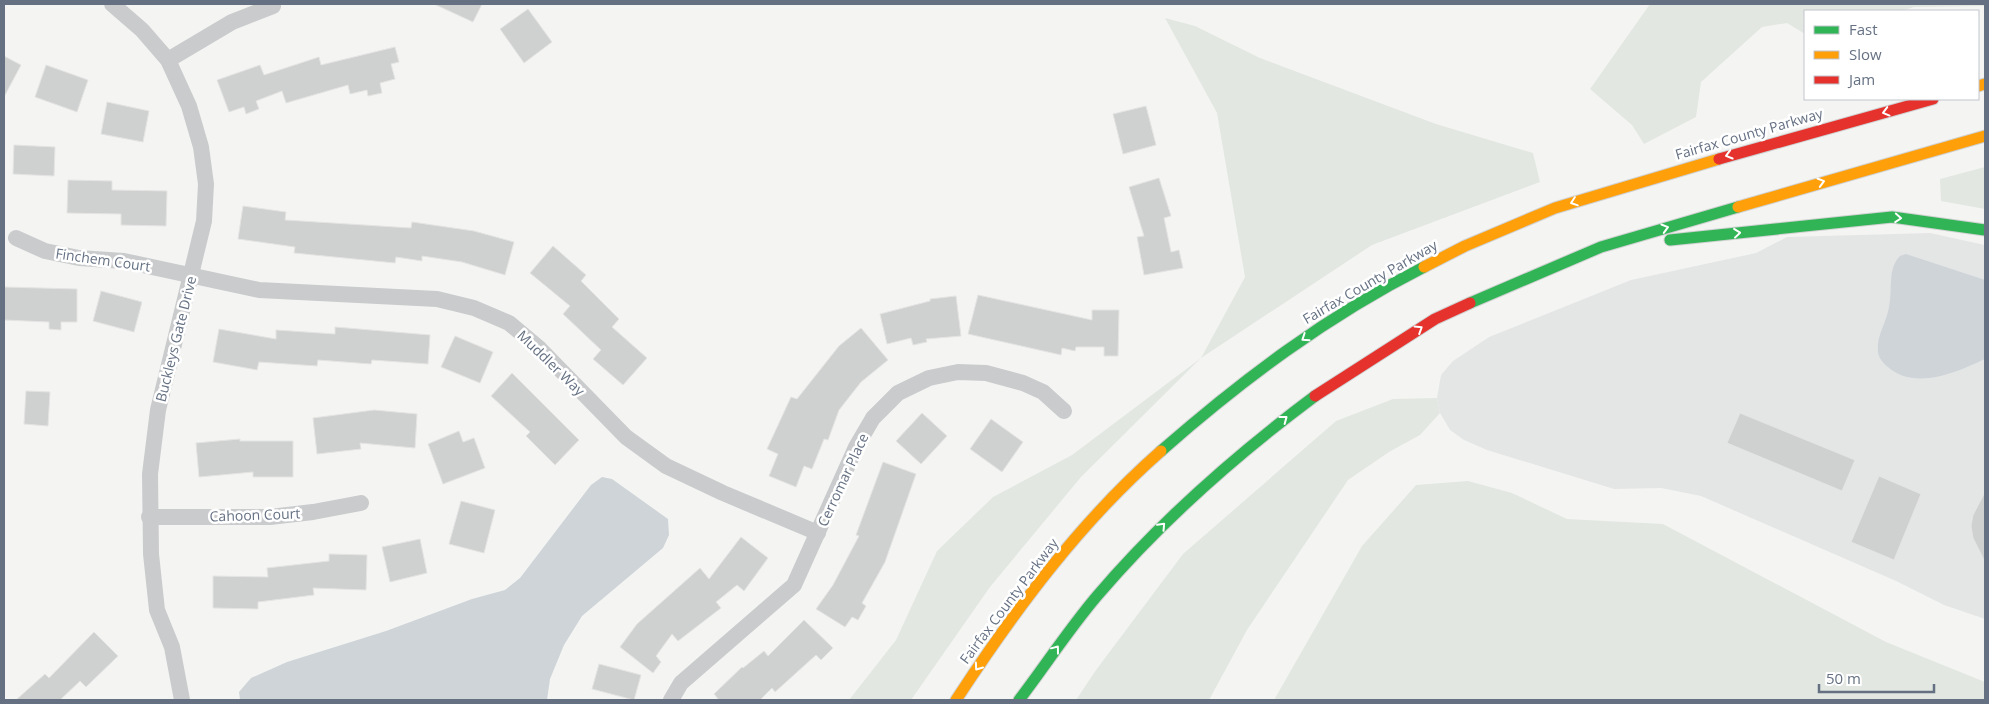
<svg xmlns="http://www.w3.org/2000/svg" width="1989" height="704" font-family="'Open Sans',sans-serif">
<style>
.built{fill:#e4e6e6}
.green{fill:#e2e7e1}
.water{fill:#ced4d8}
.building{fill:#cfd0d0;stroke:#e4e4e3}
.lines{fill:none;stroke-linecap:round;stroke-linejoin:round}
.fast-casing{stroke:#d0d1d1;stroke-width:13}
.slow-casing{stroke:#d0d1d1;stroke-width:13}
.jam-casing{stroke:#d0d1d1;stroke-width:13}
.street{stroke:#cacbcd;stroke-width:16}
.fast{stroke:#30b455;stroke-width:11}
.slow{stroke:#ff9f0a;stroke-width:11}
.jam{stroke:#e5322d;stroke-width:11}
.oneway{stroke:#fff}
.labels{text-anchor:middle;stroke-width:5;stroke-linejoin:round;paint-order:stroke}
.street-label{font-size:14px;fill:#657183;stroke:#fff}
</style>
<rect width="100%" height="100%" fill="#f4f5f3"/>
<path class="built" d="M1930,233L1985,245V619L1944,605L1896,581L1701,496L1661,488L1614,489L1487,450L1464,440L1450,430L1440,413L1437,398L1441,375L1453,361L1489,337L1631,280L1756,253L1787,237Z"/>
<g class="green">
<path d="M1650,4H1985V6L1914,7L1901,11H1805V34L1787,23L1762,27L1701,82L1696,117L1644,144L1632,125L1590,89Z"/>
<path d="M1165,18L1195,26L1260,58L1436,124L1533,153L1540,182L1372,245L1201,358L1081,477L990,587L911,700H849L896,640L937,551L993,497L1072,455L1201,358L1245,277L1217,113Z"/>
<path d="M1985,167V209L1941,201L1940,179Z"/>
<path d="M1437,398L1440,413L1420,435L1389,452L1348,480L1247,630L1209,700H1076L1096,670L1183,554L1336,421L1393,399Z"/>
<path d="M1468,481L1512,493L1567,519L1663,524L1886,642L1985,682V700H1274L1362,546L1416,485Z"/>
</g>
<g class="water">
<path d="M1906,254L1985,280V359C1957,372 1915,391 1888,367C1883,363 1878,357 1878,351C1876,337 1887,321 1889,307C1893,290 1887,269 1900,256Z"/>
<path d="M602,477L612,479L668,519L669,535L663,548L582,616L564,645L550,679L547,700H240L239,692L251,678L287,662L386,631L472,599L505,590L520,578L591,485Z"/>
</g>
<g class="building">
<path d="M434,4H482L473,22Z"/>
<path d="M528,9L552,42L524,63L500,29Z"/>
<path d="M395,47L399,62L391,64L395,79L380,83L382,93L368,96L367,90L350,94L348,85L286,103L282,91L256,101L259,109L246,114L244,107L229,112L217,80L260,65L264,75L319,57L321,65Z"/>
<path d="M4,56L21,65L4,97Z"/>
<path d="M46,65L88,80L77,112L35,97Z"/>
<path d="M107,102L149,111L143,142L101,134Z"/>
<path d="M1146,106L1156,145L1123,154L1113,114Z"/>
<path d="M14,145L55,147L54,176L13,174Z"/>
<path d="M1159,178L1171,216L1164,218L1171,252L1179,250L1183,268L1144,275L1137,237L1144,236L1129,187Z"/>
<path d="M68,180L112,181V190L167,191L166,226L121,225V214L67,213Z"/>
<path d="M243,206L286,212L285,220L411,228L412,222L474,231L514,242L505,275L462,262L422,256V261L396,257L395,263L294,253L295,247L238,239Z"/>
<path d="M553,246L586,275L581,281L619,319L612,327L647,358L623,385L593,359L601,350L563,314L570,306L530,273Z"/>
<path d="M4,287L77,289V322H61V330L49,329V322L4,320Z"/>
<path d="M101,291L142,302L134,332L93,321Z"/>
<path d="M978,295L1092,320V310H1119L1118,356H1104V347H1076L1075,351L1062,348L1061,355L968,334Z"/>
<path d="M956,296L961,336L926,339L927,342L913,345L911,338L887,344L880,314L930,301V299Z"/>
<path d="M335,327L430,335L428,364L372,360L371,364L318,360L317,366L259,362L257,370L213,362L219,329L276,339V330L335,334Z"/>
<path d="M861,328L888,360L861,382L839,410L828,440L824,439L812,469L804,466L796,487L769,476L778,454L767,449L791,397L797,399L839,346Z"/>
<path d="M455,336L493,352L480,383L441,367Z"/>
<path d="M512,373L579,440L555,465L526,436L530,432L491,396Z"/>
<path d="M26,391L50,392L48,426L24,424Z"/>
<path d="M374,410L417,414L415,448L360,443L361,449L317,454L313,418Z"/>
<path d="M922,413L947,436L921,464L896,441Z"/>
<path d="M1740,413L1855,460L1842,491L1727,443Z"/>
<path d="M991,419L1023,442L1002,472L970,449Z"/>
<path d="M459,431L463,442L474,438L485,468L443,484L428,444Z"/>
<path d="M240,439V441H293V477H253V472L199,477L196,443Z"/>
<path d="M883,462L916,474L885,562L862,603L866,606L858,620L852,617L845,627L816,609L833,585L859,536L856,535Z"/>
<path d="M1879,476L1921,494L1894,560L1851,542Z"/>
<path d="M1985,492V562L1973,538L1971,526L1973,515Z"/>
<path d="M461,501L495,510L484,553L449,544Z"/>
<path d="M741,537L768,558L744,591L737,585L716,602L721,608L678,641L672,634L656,656L661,662L653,673L620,647L637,624L700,568L709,579Z"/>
<path d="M420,539L427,573L390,582L382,547Z"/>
<path d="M329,554L367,555L366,590L313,588L314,595L258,602V609L213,608V576L268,577L267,568L329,561Z"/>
<path d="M804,620L833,648L821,660L816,655L775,692L772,688L760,700H719L714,694L742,667L743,668L764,651L768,656Z"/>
<path d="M94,632L118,656L86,687L80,681L60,700H16L45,674L49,678Z"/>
<path d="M599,664L641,675L634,700L592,689Z"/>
</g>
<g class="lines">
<defs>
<g id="fast">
<path d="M1670,240L1892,217L1985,230"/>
<path d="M1470,303L1601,247L1738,207"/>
<path d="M1161,451C1242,380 1327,316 1424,267"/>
<path d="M1019,700C1045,666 1069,629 1097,596C1161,521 1236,455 1315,396"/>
</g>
<g id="slow">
<path d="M1978,86L1985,84"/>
<path d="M1738,207L1985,136"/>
<path d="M1424,267L1465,246L1555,208L1719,159"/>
<path d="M956,700C1015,610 1079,523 1161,451"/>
</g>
<g id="jam">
<path d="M1719,159L1933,99"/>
<path d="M1315,396L1435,319L1470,303"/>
</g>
</defs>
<use href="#fast" class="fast-casing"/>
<use href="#slow" class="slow-casing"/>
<use href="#jam" class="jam-casing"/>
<g class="street">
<path d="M112,4L142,30L168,60L189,106L201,147L206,184L204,221L158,410L150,474L151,554L157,610L172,647L182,700"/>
<path d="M168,60L232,22L273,6"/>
<path d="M16,238L45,251L79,258L124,261L259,290L437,299L474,308L509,323L540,349L626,437L666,466L723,493L818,533"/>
<path d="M149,517H270L313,512L361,503"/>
<path d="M671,700L681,683L794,585L856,447L873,418L898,393L929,378L958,372L986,373L1023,383L1043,392L1064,411"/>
</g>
<use href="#fast" class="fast"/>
<use href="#slow" class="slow"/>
<use href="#jam" class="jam"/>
</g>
<defs><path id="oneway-chevron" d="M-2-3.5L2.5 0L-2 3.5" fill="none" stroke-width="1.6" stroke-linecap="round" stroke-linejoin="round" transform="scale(1.25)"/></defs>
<g class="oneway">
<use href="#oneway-chevron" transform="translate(1886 112) rotate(165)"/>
<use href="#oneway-chevron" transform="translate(1729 155) rotate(164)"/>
<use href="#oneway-chevron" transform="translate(1821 182) rotate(-16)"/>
<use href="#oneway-chevron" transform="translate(1574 202) rotate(161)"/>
<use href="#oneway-chevron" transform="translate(1898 218) rotate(4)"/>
<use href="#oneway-chevron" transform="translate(1665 228) rotate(-16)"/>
<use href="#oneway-chevron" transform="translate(1737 233) rotate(-6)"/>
<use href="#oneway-chevron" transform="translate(1419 329) rotate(-32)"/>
<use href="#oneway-chevron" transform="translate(1305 338) rotate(146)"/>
<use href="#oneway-chevron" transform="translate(1284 419) rotate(-37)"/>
<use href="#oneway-chevron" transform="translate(1162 526) rotate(-47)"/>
<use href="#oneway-chevron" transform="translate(1056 649) rotate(-53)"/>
<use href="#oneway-chevron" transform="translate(978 667) rotate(125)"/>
</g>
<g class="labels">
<g class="street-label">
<text transform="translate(1749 134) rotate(-16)" y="5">Fairfax County Parkway</text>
<text transform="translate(103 260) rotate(8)" y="5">Finchem Court</text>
<text transform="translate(1370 282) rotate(-30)" y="5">Fairfax County Parkway</text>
<text transform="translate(176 339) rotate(-76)" y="5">Buckleys Gate Drive</text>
<text transform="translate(551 363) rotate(44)" y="5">Muddler Way</text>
<text transform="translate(843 480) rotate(-65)" y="5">Cerromar Place</text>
<text transform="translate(255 515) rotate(-2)" y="5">Cahoon Court</text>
<text transform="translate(1009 601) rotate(-53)" y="5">Fairfax County Parkway</text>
</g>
</g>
<rect width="1989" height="704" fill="none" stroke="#657183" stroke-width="10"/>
<rect x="1804" y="10" width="175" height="90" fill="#ffffff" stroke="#c1c6cd"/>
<rect x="1814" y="26" width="25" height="8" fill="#30b455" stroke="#c1c6cd"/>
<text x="1849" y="35" font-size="15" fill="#657183">Fast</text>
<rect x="1814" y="51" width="25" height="8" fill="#ff9f0a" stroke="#c1c6cd"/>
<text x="1849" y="60" font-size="15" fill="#657183">Slow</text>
<rect x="1814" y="76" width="25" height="8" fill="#e5322d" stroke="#c1c6cd"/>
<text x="1849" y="85" font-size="15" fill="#657183">Jam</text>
<path d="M1819 684v8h115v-8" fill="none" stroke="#657183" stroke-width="2.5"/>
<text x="1826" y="684" font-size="15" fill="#657183" stroke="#ffffff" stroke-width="4" paint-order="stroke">50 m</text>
</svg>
